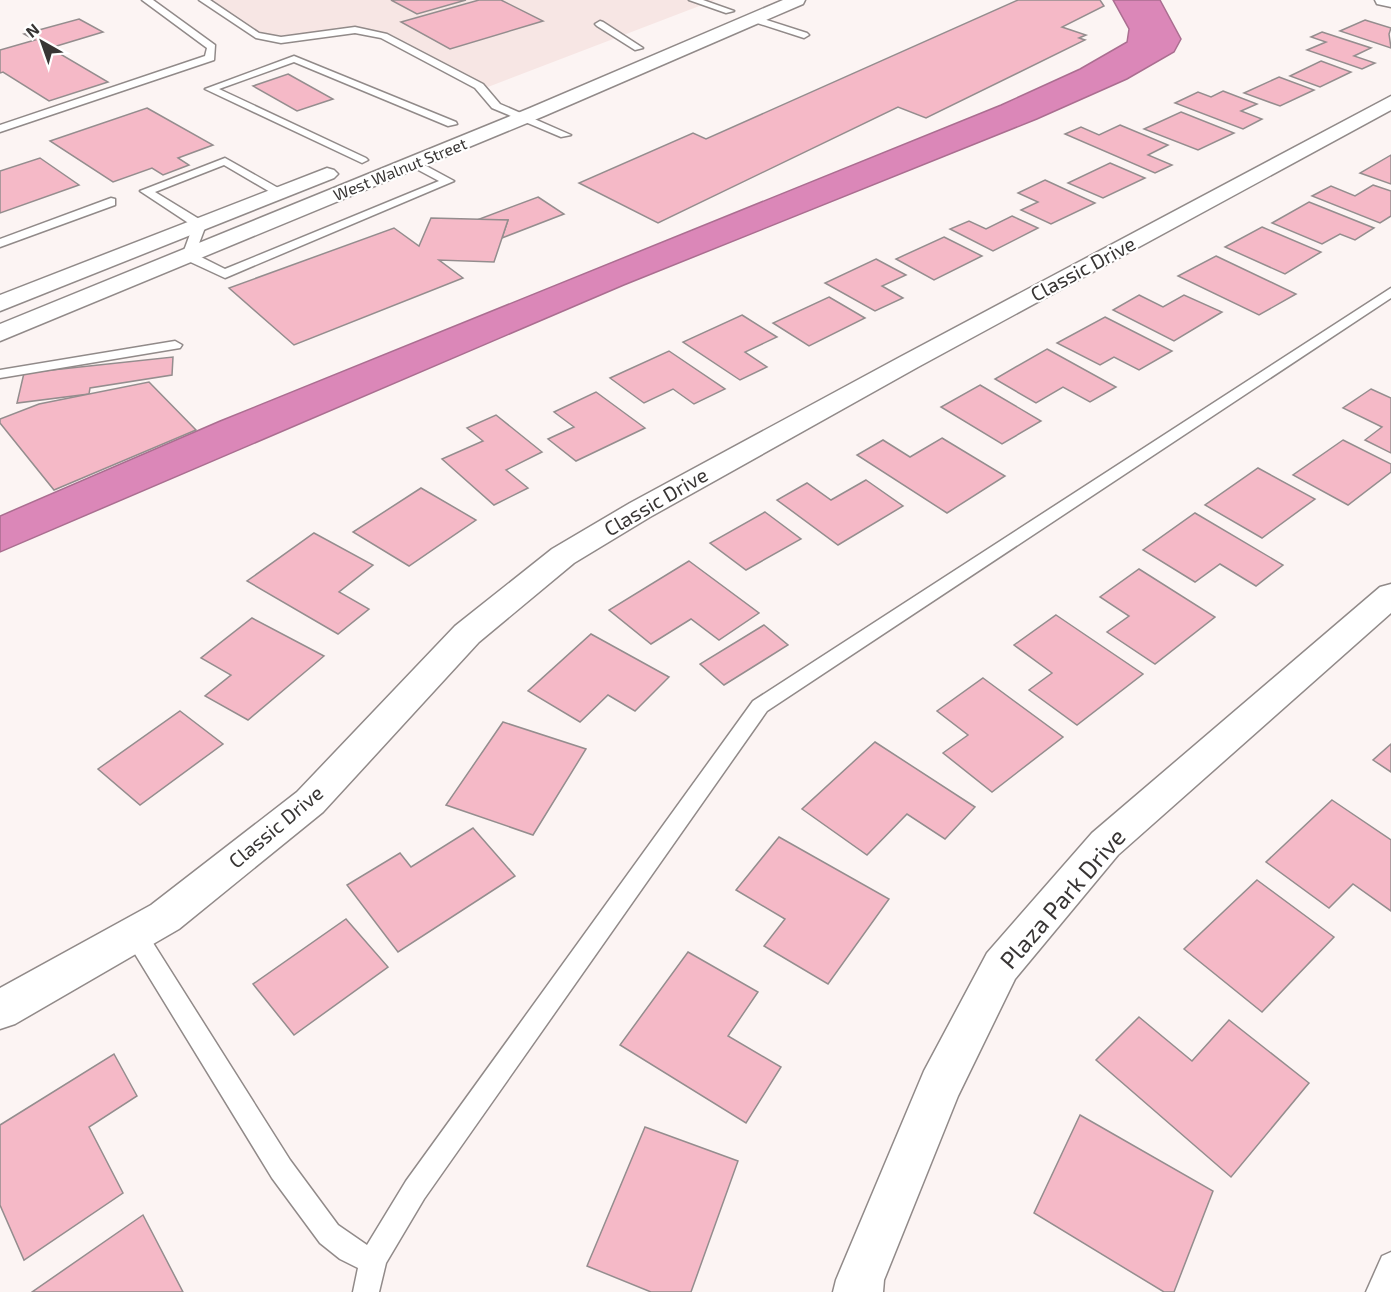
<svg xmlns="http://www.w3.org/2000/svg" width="1391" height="1292" font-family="'Exo 2',sans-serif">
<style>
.built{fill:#f7e6e4}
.water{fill:#db87b8;stroke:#aa6e90;stroke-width:1.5}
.building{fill:#f5b9c7;stroke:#948d8e;stroke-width:1.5}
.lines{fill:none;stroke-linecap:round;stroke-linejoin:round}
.lane-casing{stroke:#918a89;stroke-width:3}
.street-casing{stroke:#918a89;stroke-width:3}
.secondary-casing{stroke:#918a89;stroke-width:3}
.primary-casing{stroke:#918a89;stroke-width:3}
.lane{fill:#fff;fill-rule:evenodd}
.street{fill:#fff;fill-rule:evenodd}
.secondary{fill:#fff;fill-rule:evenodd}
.primary{fill:#fff;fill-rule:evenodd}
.labels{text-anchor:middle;stroke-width:4.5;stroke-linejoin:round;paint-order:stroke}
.far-street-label{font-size:16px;fill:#383534;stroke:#fff}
.street-label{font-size:20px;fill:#383534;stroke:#fff}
.near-street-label{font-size:24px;fill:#383534;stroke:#fff}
</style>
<rect width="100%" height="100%" fill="#fcf4f3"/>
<path class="built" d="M203,0H715L488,87L376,33L265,39Z"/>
<path class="water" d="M1113,0H1160L1181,39L1174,52L1127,79L1037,119L624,285L0,552V516L220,421L1001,105L1080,69L1127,42L1129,29Z"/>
<g class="building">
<path d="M391,0H466L417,14Z"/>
<path d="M479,0H501L543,21L450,49L401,22Z"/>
<path d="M1018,0H1100L1104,6L1062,27L1086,35L1079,38L1085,40L926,118L898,107L658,223L579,183L693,133L706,139Z"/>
<path d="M79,19L103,32L50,48L108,82L49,101L3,72L0,73V50L35,40L24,34Z"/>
<path d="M1365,20L1391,28L1389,34L1391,48L1340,31Z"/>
<path d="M1322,32L1371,48L1354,56L1375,63L1362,69L1307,50L1326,42L1311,37Z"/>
<path d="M1321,61L1351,72L1320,87L1290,76Z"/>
<path d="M288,74L333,99L297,111L253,86Z"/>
<path d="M1279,77L1314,90L1280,106L1244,93Z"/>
<path d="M1223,91L1257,104L1241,111L1262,119L1243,129L1175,103L1198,92L1211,97Z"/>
<path d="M147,108L213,145L178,158L189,165L163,175L152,168L113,182L50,141Z"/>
<path d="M1181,112L1234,133L1198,150L1144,129Z"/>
<path d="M1120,125L1168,145L1148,155L1172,165L1155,173L1065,134L1081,127L1099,135Z"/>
<path d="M1391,155V184L1360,173Z"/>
<path d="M40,158L79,185L0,213V171Z"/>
<path d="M1110,163L1145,178L1103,198L1068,183Z"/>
<path d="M1045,180L1095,203L1051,224L1021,210L1038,202L1018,193Z"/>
<path d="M1373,185L1391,191V216L1380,223L1312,196L1331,186L1355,196Z"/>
<path d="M538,197L564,214L502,238L508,220H477Z"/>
<path d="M1309,202L1374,228L1355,240L1340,234L1322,244L1272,223Z"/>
<path d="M1012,216L1038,228L993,251L950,229L969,221L986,229Z"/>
<path d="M431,218L508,220L494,262L439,260L463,278L294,345L229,288L394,228L419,246Z"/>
<path d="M1262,227L1321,252L1285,274L1225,247Z"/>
<path d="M944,237L982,256L934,280L896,259Z"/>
<path d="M1216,256L1296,294L1259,315L1178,276Z"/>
<path d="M876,259L906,275L882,286L903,298L875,311L825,283Z"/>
<path d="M1139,295L1163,307L1184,295L1222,312L1174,341L1113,310Z"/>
<path d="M829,297L865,318L809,346L773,323Z"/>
<path d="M742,315L777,337L745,352L767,367L740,380L683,342Z"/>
<path d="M1105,317L1172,351L1139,370L1114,357L1100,365L1057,343Z"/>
<path d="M1047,349L1116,387L1090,402L1063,387L1036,403L995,379Z"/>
<path d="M669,351L725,389L694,404L673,389L644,403L610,378Z"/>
<path d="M173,357L172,375L90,388L89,394L17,403L24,373Z"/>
<path d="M149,382L196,430L54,490L0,423V419L39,404Z"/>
<path d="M980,385L1041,421L1002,444L941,407Z"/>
<path d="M1371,389L1391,398V453L1365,440L1382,427L1343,408Z"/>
<path d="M596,392L645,428L576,461L548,439L574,427L554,412Z"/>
<path d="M496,415L542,452L506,470L528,488L494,505L442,459L483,441L467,428Z"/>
<path d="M942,438L1005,476L947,513L857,455L883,440L910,457Z"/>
<path d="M1343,440L1391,464V472L1348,505L1293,475Z"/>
<path d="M1258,468L1315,499L1262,538L1205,505Z"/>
<path d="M866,480L903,506L838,545L777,500L807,483L831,500Z"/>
<path d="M421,488L476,520L409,566L353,532Z"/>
<path d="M765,512L801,539L746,570L710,543Z"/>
<path d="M1195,513L1283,565L1256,586L1220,564L1195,582L1143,550Z"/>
<path d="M314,533L373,565L339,592L369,609L338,634L247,581Z"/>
<path d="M689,561L759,613L719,640L691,619L651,644L609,610Z"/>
<path d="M1139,569L1215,617L1155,664L1107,632L1129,616L1100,597Z"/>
<path d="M1056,615L1143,674L1077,725L1029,690L1052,673L1014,645Z"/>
<path d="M252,618L324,656L248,720L205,696L231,675L201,658Z"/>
<path d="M764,625L788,645L724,685L700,664Z"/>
<path d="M591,634L669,677L635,711L608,695L580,722L528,691Z"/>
<path d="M983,678L1063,737L992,792L943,753L968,735L937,711Z"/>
<path d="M180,711L223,744L140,805L98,769Z"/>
<path d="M503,722L586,749L533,835L446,805Z"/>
<path d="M875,742L975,807L945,839L907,814L867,855L802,809Z"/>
<path d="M1391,744V772L1373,760Z"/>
<path d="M1332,800L1391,840V911L1353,884L1329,908L1266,862Z"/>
<path d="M473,828L515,876L398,952L347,885L400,853L411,867Z"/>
<path d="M779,837L889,899L828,984L764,946L785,919L736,890Z"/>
<path d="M1257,880L1334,937L1262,1012L1184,949Z"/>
<path d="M346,919L388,967L294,1035L253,984Z"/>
<path d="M688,952L758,992L728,1036L781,1067L746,1123L620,1045Z"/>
<path d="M1139,1017L1192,1061L1229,1020L1309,1083L1231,1177L1096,1060Z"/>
<path d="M114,1054L137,1096L89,1127L123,1193L24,1260L0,1205V1125Z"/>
<path d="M1080,1115L1213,1191L1174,1292H1164L1034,1213Z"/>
<path d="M645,1127L738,1161L691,1292H651L587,1266Z"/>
<path d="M143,1215L183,1292H32Z"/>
</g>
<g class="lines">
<defs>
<g id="lane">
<path d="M142,0H153L215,45L214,60L0,132V125L205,56L207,48Z"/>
<path d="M199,0H210L259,33L281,37L355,27L387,34L483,84L500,104L571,135L561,137L492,108L475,88L381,38L355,33L281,43L256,38Z"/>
<path d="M689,0H703L734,11L726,13Z"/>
<path d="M754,16L807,33L809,35L804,38L751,21L749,19Z"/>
<path d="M600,21L603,22L643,48L635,50L597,26L595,24Z"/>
<path d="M294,56L456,122L457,124L448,126L294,62L219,89L366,158L368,160L362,163L205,89Z"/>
<path d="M225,158L287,193L277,196L224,165L155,192L204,222L206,225L195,254L225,269L439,181L409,165V161H417L454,181L225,278L184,259L182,256L193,226L140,191Z"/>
<path d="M111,198L115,199V205L0,247V239Z"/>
<path d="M1391,288V298L767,711L424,1199L386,1263L379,1292H353L358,1268L340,1259L320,1243L272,1178L127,941L124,934L127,927L135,924L143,927L290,1160L338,1225L367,1245L406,1181L753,701Z"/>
<path d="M175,341L182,345L180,348L0,378V370Z"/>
<path d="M1391,1252V1292H1366L1382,1256Z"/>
</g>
<g id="street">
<path d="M1391,96V110L918,367L650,517L574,563L479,642L323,812L179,929L15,1024L0,1029V988L151,905L297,792L455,626L552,549L630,503L900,357Z"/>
<path d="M1391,584V613L1118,855L1015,979L958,1096L884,1280L883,1292H833L836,1280L924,1071L987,953L1092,833L1380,587Z"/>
</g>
<g id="secondary">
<path d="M783,0H805L803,4L544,116L0,341V324L530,108Z"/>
<path d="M327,168L334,170L338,174L334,178L0,311V295Z"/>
</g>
<path id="primary" d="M1375,0H1391V7L1377,4Z"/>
</defs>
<use href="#lane" class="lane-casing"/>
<use href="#street" class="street-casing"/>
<use href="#secondary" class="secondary-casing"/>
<use href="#primary" class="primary-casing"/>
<use href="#lane" class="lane"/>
<use href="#street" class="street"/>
<use href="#secondary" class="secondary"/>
<use href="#primary" class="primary"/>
</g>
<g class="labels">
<g class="far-street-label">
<text transform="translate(400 169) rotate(-22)" y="6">West Walnut Street</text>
</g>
<g class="street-label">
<text transform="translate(1083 269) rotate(-28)" y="7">Classic Drive</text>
<text transform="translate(656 502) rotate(-30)" y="7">Classic Drive</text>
<text transform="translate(276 827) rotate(-40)" y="7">Classic Drive</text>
</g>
<g class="near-street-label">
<text transform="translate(1063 899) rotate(-49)" y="8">Plaza Park Drive</text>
</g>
</g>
<g transform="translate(42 42) rotate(320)" stroke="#ffffff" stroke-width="4.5" paint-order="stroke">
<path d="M0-4.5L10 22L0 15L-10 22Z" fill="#383534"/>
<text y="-9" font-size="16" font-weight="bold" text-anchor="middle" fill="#383534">N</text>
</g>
</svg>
